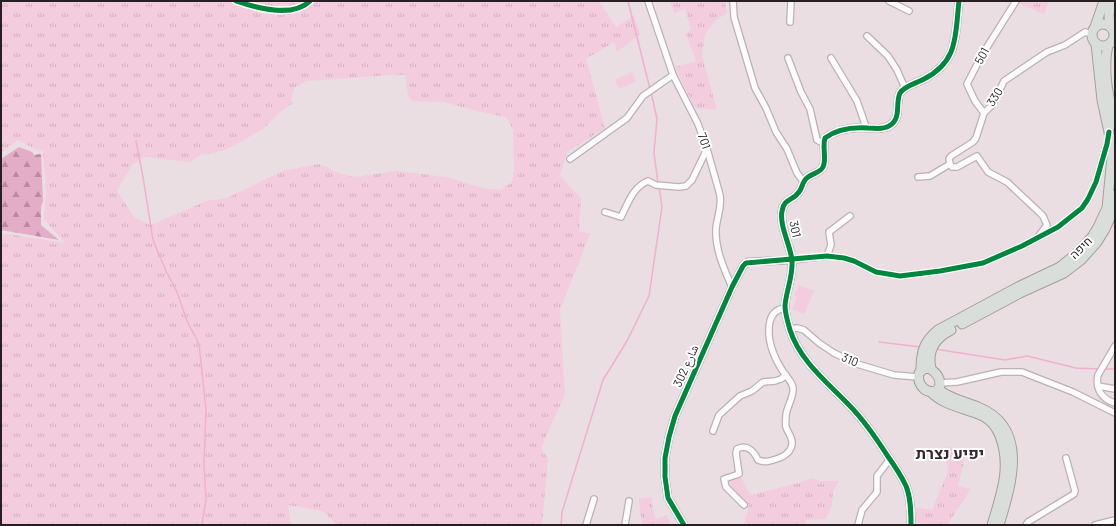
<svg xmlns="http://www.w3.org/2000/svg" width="1116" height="526" font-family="Barlow,'Noto Naskh Arabic',Heebo,sans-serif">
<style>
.grass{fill:url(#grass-tufts);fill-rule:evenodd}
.forest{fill:url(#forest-firs)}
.pitch{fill:#f3ccde}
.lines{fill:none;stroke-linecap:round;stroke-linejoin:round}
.stream{stroke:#f2afcf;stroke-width:1.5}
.minor-casing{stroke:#bbb1b5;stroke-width:8}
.tertiary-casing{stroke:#bbb1b5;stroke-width:9}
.trunk-casing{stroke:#9fa19d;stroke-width:11}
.minor{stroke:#fcfafb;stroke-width:5.5}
.tertiary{stroke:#fcfafb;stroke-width:7}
.trunk{stroke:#dadeda;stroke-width:9}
.cycleway-casing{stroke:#fff;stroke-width:8}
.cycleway{stroke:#00873e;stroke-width:5}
.labels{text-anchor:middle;stroke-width:4;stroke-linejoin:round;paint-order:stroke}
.street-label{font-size:12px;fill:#281f23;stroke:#fff}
.district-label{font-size:16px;font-weight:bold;fill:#392730;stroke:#fff}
</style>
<defs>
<pattern id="grass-tufts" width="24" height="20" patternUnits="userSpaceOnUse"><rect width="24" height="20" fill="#f3ccde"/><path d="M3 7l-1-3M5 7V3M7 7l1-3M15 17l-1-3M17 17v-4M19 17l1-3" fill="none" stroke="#d0afbe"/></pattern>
<pattern id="forest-firs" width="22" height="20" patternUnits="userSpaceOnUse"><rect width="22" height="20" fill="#e3acc7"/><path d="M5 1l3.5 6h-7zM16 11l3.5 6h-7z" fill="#b88ba1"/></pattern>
</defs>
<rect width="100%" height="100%" fill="#eadee3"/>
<g class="grass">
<path d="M1,1H599L616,27L634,16L640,34L617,52L614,42L586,59L605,128L567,152L560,176L581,198L579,231L590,234L560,310L565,394L541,448L548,459L542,525H337L323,511L288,505L291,525H1V234H9L65,243L44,219L46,190L43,151L35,149L18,140L1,153ZM392,75H405L408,96L412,101L444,102L477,111L506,117L513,129L514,170L512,182L501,190L482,188L447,177L397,171L354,177L335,172L327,167L318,164L283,171L229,197L216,200H209L151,225L135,218L117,191L132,165L144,157L190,162L200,155L214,153L227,149L247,138L263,129L280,112L293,103L291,100L294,88L307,81Z"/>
<path d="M670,1H725L727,13L716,20L705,34L702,56L717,110L695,108L675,67L696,61L686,34L691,29L685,9L674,13Z"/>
<path d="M1021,1H1049L1044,14L1020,4Z"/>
<path d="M947,447L967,449L958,486L971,489L947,525H924L915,521L914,507L932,510L949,469L943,453Z"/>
<path d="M741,477L750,495L799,483L811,478L821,481H839L833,491L832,505L826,519L806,520V525H744L749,505L731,486L730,480Z"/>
<path d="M651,497L655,519L667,516L671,525H642L639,499Z"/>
</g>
<path class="forest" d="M19,147L32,152L34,155L41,154L43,201L41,207V225L59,240L1,230V159Z"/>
<g class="pitch">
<path d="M632,72L636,81L619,89L615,80Z"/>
<path d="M799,285L814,291L804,314L792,309L797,297L794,296Z"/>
</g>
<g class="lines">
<g class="stream">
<path d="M628,1L650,89"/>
<path d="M651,92L657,119L654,153L658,183"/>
<path d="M136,141L143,177L153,240L166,271L177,292L187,321L199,344L206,409L204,464L206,499L202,525"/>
<path d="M879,342L921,347"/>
<path d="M935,349L1005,360L1027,356L1076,368L1100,369"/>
<path d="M1104,369H1115"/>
<path d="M561,525L562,512L603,380L627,341L649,296L662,207L659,187"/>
</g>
<defs>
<g id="minor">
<path d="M648,1L673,75L698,124L707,149L720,195C722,209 717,216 716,229C715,249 724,269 732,287"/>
<path d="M733,1L734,17L755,88L766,108L776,132L787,149L797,173L803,181"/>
<path d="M889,1L909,11"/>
<path d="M790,22L791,1"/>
<path d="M867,36L888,56L897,70L905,88"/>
<path d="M788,58L801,92L810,109L817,140L823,143"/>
<path d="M831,58L857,101L866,127"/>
<path d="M984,113L975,101L967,84L982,55L1016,1"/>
<path d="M570,159L627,118L643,96L673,75"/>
<path d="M950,164L952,167H957L977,156L988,172L1007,182L1038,211L1043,216L1047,225L1038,237"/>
<path d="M918,177L930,176L950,164L949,159L951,156L973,142L976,138L984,113L993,104L1004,81L1047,52L1065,45L1085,32L1092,34"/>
<path d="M605,212L621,217C628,203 633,187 648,181L656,185L679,187L686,186L692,180L707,149"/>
<path d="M827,256L831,245L829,232L850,216"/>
<path d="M792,260L827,256L844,258L854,261L876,272L900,276L940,271L983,263L1022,246L1058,227L1082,208L1088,199L1096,182L1108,140"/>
<path d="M790,329L797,328L804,330L819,343L834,353L857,364L894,375L918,377"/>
<path d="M1115,346L1098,375C1095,389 1102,399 1115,403"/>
<path d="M940,383L957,382L1001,372H1022L1073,392L1115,413"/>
<path d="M1098,386L1115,389"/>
<path d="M713,431L719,415L740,396L752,391L763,382L775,381L781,379L786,375"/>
<path d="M744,505L726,487L724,479L739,474L736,453L737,449C747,444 754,451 758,460C765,463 771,461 779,458C787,455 795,448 791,438C790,434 787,431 786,427C785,423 786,418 786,415C787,406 794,397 793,388C792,381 787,378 784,373C774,358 766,339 770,321C772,313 777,309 785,308"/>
<path d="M586,525L594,499"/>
<path d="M625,525L629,501"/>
<path d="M858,525L862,510L877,492V476L890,459"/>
<path d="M1026,525L1028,522L1074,494L1075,491L1066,458"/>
<path d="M1095,525L1115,520"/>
</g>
<g id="tertiary">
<path d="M684,525L668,498L665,477V458L669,437L675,416L732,287L743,266L748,262L792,260"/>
<path d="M911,525C911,513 911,498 906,486C901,475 894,465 887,455C876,438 864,420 849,405C827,382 800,361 790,330C788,323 785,313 785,306C786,291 793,277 792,261C791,246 779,226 782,211C784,198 793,201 799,192C803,187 802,181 808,177C813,173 820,173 823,167C827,159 822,147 825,138C837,129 854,127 868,128C875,128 883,130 889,126C902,119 895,103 900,93C904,86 917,83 924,79C959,61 955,35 959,1"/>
</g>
<g id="trunk">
<circle cx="1103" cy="35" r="11"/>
<path d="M1110,26L1109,15L1111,1"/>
<path d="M1095,27L1104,1"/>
<path d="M1108,45C1102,71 1109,99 1115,125"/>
<path d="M962,324L1020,293L1064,273L1081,260L1097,242L1105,229L1113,211L1115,195"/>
<path d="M928,368C937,372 942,380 939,389C928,397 916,385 919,373L923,369Z"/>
<path d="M931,369C927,350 935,338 951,330"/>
<path d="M921,371C921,352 923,343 938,330L1018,287L1060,267L1076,254L1092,237L1098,227L1107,208L1112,157L1109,132L1102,100L1096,44"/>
<path d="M939,389C946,398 967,402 978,407C1030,428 1011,485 999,525"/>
<path d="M931,392C944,406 966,408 983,416C991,420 997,428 1000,436C1012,467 1001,495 992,525"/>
</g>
</defs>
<use href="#minor" class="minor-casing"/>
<use href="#tertiary" class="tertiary-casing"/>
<use href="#trunk" class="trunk-casing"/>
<use href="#minor" class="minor"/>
<use href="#tertiary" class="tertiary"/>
<use href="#trunk" class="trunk"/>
<defs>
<g id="cycleway">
<path d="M236,1C256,8 293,18 310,1"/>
<path d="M684,525L668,498L665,477V458L669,437L675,416L732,287L743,266L746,263L827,256L844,258L854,261L876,272L900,276L940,271L983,263L1022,246L1058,227L1082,208L1088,199L1096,182L1107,144L1109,132"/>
<path d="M911,525C911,513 911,498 906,486C901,475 894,465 887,455C876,438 864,420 849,405C827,382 800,361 790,330C788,323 785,313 785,306C786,291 793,277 792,261C791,246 779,226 782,211C784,198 793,201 799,192C803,187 802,181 808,177C813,173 820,173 823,167C827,159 822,147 825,138C837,129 854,127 868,128C875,128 883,130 889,126C902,119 895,103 900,93C904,86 917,83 924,79C959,61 955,35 959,1"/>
</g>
</defs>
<use href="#cycleway" class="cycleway-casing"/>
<use href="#cycleway" class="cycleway"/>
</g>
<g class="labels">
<g class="street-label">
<text transform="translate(982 56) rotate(-61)" y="4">501</text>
<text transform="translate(995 97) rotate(-58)" y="4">330</text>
<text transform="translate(704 141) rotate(71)" y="4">701</text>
<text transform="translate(795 229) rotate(77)" y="4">301</text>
<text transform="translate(1081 248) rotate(-45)" y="4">חיפה</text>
<text transform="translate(850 360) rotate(23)" y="4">310</text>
<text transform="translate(686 366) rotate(-66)" y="4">شارع 302</text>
</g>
<g class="district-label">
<text x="950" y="459">יפיע נצרת</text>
</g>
</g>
<rect width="1116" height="526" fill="none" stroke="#281f23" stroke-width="4"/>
</svg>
